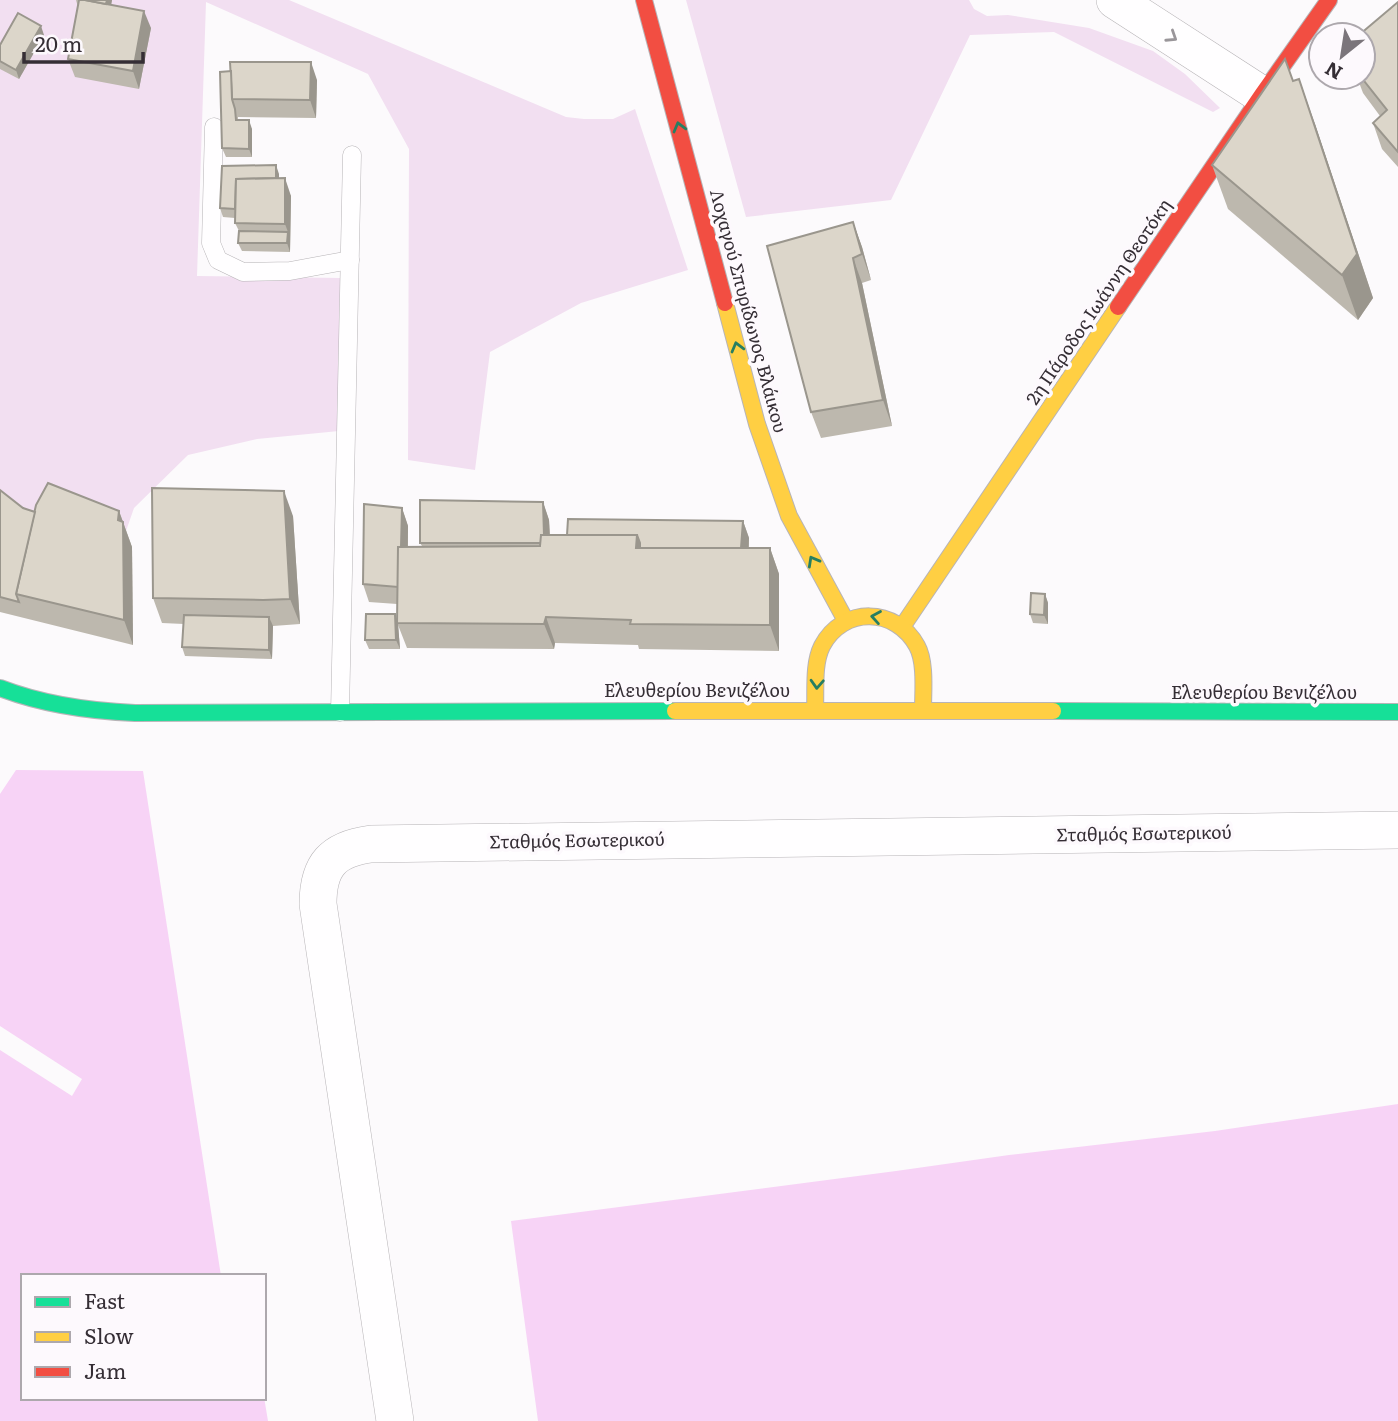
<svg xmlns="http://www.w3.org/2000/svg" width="1398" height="1421" font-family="Literata,serif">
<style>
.green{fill:#f2dff1}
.water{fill:#f7d3f6}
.pier{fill:#fcfafc}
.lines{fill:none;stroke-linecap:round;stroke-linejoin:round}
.lane-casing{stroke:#b7b4b7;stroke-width:19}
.street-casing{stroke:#b7b4b7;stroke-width:38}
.fast-casing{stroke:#b7b4b7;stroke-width:18}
.slow-casing{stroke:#b7b4b7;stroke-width:18}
.jam-casing{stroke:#b7b4b7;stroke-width:18}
.lane{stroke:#fffeff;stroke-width:18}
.street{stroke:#fffeff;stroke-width:37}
.fast{stroke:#16e098;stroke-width:16}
.slow{stroke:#ffcf43;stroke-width:16}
.jam{stroke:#f24e42;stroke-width:16}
.wall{fill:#bdb8ae}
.shaded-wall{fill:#9a968d}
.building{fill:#dcd6ca;stroke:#9a968d;stroke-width:2}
.oneway{stroke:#9a969a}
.oneway2{stroke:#277e62}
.labels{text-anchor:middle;stroke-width:7;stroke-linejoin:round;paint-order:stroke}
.street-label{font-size:18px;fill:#352e35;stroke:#fdf9fd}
</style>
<rect width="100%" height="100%" fill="#fcfafc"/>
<g class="green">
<path d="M0,0H289L566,117L584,119H613L635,109L688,270L581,303L490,352L475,470L408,460L409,149L368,74L206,2L197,276L340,278L339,431L257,439L188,455L134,508L126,531L39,520L0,507Z"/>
<path d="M686,0H969L974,9L987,16L1008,15L1089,28L1153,51L1185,74L1220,108L1213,112L1054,32L970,35L891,200L746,217Z"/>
</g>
<g class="water">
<path d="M16,770L143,771L221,1276H23V1398L264,1397L268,1421H0V794Z"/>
<path d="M1398,1104V1421H538L511,1221L896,1171L1009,1155L1215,1131Z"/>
</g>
<path class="pier" d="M0,1026L82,1079L72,1096L0,1050Z"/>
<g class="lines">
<defs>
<g id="lane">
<path d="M214,127L211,243L218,260L243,272L290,271L350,260"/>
<path d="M340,712L352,155"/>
</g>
<g id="street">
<path d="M1115,0L1262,95"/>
<path d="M395,1421L318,904C318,865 333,849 371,844L1398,830"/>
</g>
<g id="fast">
<path d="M0,688C44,705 88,711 135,713L675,711"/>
<path d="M1053,711L1398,712"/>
</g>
<g id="slow">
<path d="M725,303L757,424L789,516L846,621"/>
<path d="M902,627L1118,307"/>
<path d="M815,710C816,690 813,664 822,646C843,606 896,607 917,646C926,662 923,692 923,710"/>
<path d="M675,711H1053"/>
</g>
<g id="jam">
<path d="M644,0L725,303"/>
<path d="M1118,307L1262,95L1329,0"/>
</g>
</defs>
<use href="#lane" class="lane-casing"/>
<use href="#street" class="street-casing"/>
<use href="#fast" class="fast-casing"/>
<use href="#slow" class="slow-casing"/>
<use href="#jam" class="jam-casing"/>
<use href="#lane" class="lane"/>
<use href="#street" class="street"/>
<use href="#fast" class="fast"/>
<use href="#slow" class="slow"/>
<use href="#jam" class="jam"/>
</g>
<g class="wall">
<path d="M76,0H112L111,5L151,28L139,89L75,77L68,59L78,7Z"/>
<path d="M1398,2V167L1382,149L1373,123L1380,116L1363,93L1357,77H1363V35Z"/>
<path d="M44,35L19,79L0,69V45Z"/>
<path d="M220,72L317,80L316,118L238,117V120L252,129V157H226L222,148Z"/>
<path d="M1293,81L1315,124L1373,298L1358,320L1228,209L1212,165Z"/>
<path d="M279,174V178L291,196L290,252L242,251L238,243L239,231L235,223V218L223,217L220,208Z"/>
<path d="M853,222L862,247L871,280L862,283L892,426L821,438L811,412Z"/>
<path d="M0,490L23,508L35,512L119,511L132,547L133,645L0,612Z"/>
<path d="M543,502L549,520L550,535H567L743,521L749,538V548H770L779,574V651L639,649L638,645L555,643L554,649L407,648L398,625L400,649H369L365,640L395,614L397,621V604L369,602L363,584L402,508L408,526V547L422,546L420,543Z"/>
<path d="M293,516L300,624L273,626L272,659L185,656L182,647L184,624L162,623L153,598Z"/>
<path d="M1045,594L1048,603V624L1033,623L1030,614Z"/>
</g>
<g class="shaded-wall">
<path d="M107,0H112L109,16L106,7Z"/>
<path d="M144,11L151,28L139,89L133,71Z"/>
<path d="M41,26L44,35L19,79L16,70Z"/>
<path d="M311,62L317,80L316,118L310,100Z"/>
<path d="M1299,79L1315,124L1373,298L1358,320L1342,275Z"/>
<path d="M249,120L252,129V157L249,149Z"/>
<path d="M276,165L279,174V196L276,187Z"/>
<path d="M285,178L291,196L290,252L287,243L288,232L285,224Z"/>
<path d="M853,222L862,247L871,280L862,254Z"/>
<path d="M853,258L862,283L892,426L883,400Z"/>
<path d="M284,491L293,516L300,624L290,599Z"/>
<path d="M543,502L549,520L551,561L544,543Z"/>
<path d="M402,508L408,526L407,604L400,587Z"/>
<path d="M119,511L132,547L133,645L124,620L118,520Z"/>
<path d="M743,521L749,538L747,574L741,556Z"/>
<path d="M637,535L645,556L636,548Z"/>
<path d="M770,548L779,574V651L770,625Z"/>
<path d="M1045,594L1048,603V624L1044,615Z"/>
<path d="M395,614L398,623L400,649L396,640Z"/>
<path d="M269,617L273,626L272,659L269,650Z"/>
<path d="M546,617L555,643L554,649L544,624Z"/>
</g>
<g class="building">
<path d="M79,0H85L144,11L133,71L68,59Z"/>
<path d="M85,0H107L106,4Z"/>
<path d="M1398,2V152L1373,123L1387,110L1361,77H1363V59L1368,55L1363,48V35H1359Z"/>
<path d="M18,13L41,26L16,70L0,61V45Z"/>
<path d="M1285,59L1293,81L1299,79L1357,254L1342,275L1212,165Z"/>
<path d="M230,62H311L310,100L232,99Z"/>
<path d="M231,71L232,99L235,109L236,120H249V149L222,148L220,72Z"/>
<path d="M276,165V178L236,179L235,209L220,208L222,166Z"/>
<path d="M285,178V224L235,223L236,179Z"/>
<path d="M853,222L862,254L853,258L883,400L811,412L767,246Z"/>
<path d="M239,231L288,232L287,243H238Z"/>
<path d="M48,483L119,511L118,520L123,522L124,620L16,594L36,505Z"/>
<path d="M152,488L284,491L290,599L263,600L153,598Z"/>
<path d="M0,490L23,508L35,512L16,594L19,602L0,597Z"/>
<path d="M420,500L543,502L544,535H541V543H420Z"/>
<path d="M364,504L402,508L401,547H398V587L363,584Z"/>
<path d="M568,519L743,521L741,548H640V543L637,535H567Z"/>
<path d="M541,535H637L636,548H770V625L630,624L631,620L546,617L544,624L397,623L398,547L540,546Z"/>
<path d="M1031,593L1045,594L1044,615L1030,614Z"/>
<path d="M366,614H395L396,640H365Z"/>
<path d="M184,615L269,617V650L182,647Z"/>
</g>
<defs><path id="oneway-chevron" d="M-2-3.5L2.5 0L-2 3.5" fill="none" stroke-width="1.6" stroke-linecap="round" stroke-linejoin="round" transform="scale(1.75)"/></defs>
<use class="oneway" href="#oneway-chevron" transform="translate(1172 37) rotate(33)"/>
<g class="oneway2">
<use href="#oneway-chevron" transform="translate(679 127) rotate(-105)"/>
<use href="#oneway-chevron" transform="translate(737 347) rotate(-105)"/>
<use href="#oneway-chevron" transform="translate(813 561) rotate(-119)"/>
<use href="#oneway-chevron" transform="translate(876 617) rotate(-170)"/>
<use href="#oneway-chevron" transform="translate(817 684) rotate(93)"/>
</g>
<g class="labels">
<g class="street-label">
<text transform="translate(1099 302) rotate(-56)" y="6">2η Πάροδος Ιωάννη Θεοτόκη</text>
<text transform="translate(748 311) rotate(75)" y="6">Λοχαγού Σπυρίδωνος Βλάικου</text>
<text x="697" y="697">Ελευθερίου Βενιζέλου</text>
<text x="1264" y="699">Ελευθερίου Βενιζέλου</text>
<text transform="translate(1144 834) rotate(-1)" y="6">Σταθμός Εσωτερικού</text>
<text transform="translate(577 841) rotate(-1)" y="6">Σταθμός Εσωτερικού</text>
</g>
</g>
<rect x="21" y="1274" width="245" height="126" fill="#fdf9fd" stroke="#ada8ad" stroke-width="2"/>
<rect x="35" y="1297" width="35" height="10" fill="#16e098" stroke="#ada8ad" stroke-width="2"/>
<text x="84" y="1309" font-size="21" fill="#352e35">Fast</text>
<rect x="35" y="1332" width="35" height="10" fill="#ffcf43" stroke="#ada8ad" stroke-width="2"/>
<text x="84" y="1344" font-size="21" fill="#352e35">Slow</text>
<rect x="35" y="1367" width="35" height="10" fill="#f24e42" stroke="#ada8ad" stroke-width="2"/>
<text x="84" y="1379" font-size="21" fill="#352e35">Jam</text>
<g transform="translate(1342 56) rotate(210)"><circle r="33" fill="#fdf9fd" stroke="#ada8ad" stroke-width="2"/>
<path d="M0-5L12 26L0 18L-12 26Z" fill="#7b757b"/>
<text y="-10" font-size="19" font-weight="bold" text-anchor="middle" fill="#352e35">N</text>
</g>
<path d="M24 52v10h119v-10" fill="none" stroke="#352e35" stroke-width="3.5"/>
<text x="35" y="52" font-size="21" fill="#352e35" stroke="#fdf9fd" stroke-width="5" paint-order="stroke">20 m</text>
</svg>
